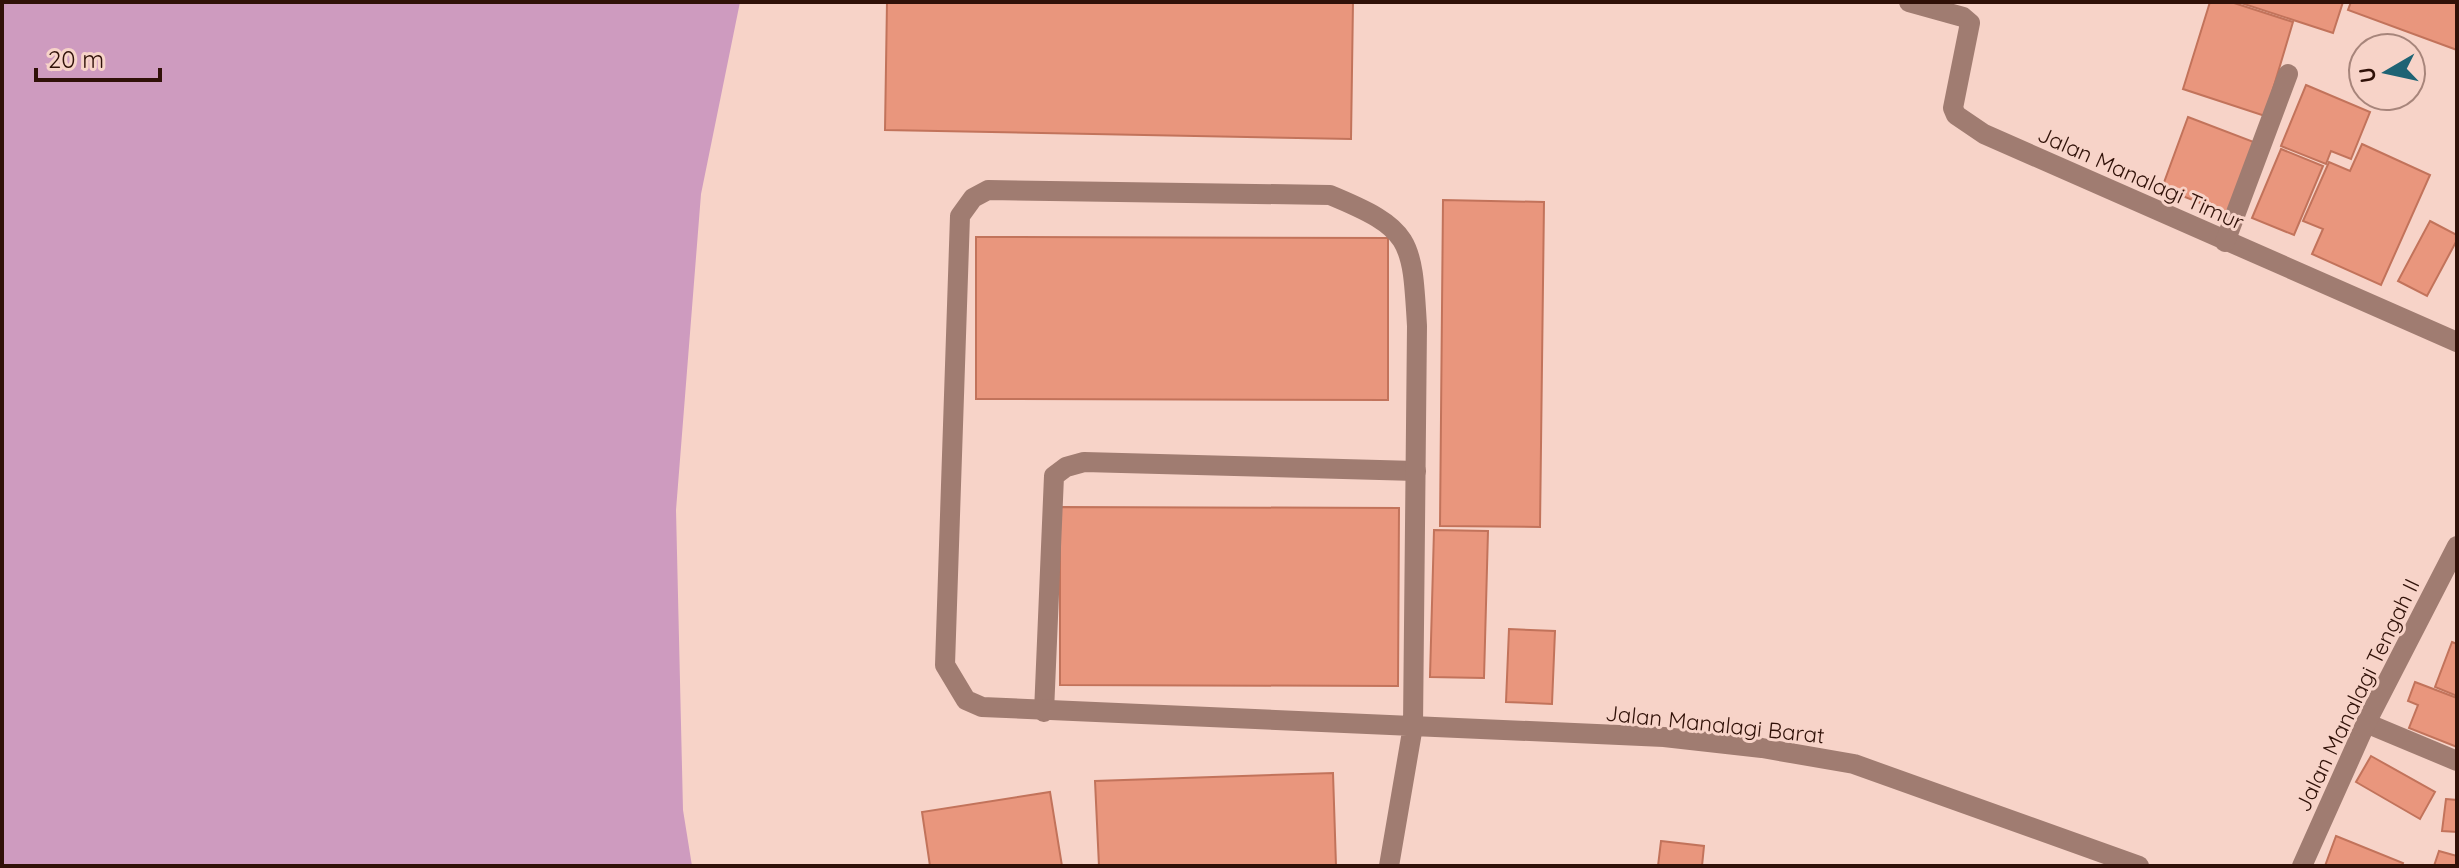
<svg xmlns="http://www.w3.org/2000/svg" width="2459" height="868" font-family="Quicksand,sans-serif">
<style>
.green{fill:#ce9bbf}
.building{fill:#e9967d;stroke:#c2735b;stroke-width:2}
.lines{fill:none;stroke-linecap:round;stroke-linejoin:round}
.lane{stroke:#a07c71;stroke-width:20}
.street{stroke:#a07c71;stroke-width:20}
.labels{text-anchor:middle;stroke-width:6;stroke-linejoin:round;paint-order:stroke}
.street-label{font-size:22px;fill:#301108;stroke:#f7d3c8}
</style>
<rect width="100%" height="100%" fill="#f7d3c8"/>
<path class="green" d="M2,2H740L701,194L676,510L683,810L692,866H2Z"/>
<g class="building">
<path d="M887,2H1353L1351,139L885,130Z"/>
<path d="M2210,2H2231L2293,22L2265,116L2183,89Z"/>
<path d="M2238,2H2343L2333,33Z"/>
<path d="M2351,2H2457V50L2348,10Z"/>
<path d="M2306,85L2370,112L2351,159L2331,151L2326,164L2281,146Z"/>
<path d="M2188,117L2259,144L2233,216L2162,188Z"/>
<path d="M2362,144L2430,175L2381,285L2312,254L2323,229L2303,221L2329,162L2350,171Z"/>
<path d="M2281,149L2323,166L2294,235L2252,218Z"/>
<path d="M1443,200L1544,202L1540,527L1440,526Z"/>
<path d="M2430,221L2457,235V240L2427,296L2398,281Z"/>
<path d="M976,237L1388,238V400L976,399Z"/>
<path d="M1060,507L1399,508L1398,686L1060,685Z"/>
<path d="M1434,530L1488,531L1484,678L1430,677Z"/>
<path d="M1509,629L1555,631L1552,704L1506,702Z"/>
<path d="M2452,642L2457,644V696L2435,687Z"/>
<path d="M2415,682L2457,698V747L2409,728L2418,705L2408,701Z"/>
<path d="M2371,756L2435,792L2420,819L2356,782Z"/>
<path d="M1333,773L1336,866H1099L1095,781Z"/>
<path d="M1050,792L1062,866H930L922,812Z"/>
<path d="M2446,799L2457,800V832L2442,831Z"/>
<path d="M2336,836L2403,863L2402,866H2325Z"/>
<path d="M1661,841L1704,846L1702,866H1658Z"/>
<path d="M2439,851L2457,856V866H2434Z"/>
</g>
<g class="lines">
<g class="lane">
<path d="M1044,712L1054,476L1066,467L1084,462L1416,471"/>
<path d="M1389,866L1413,726L1417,326C1412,239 1412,229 1330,195L988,190L973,198L960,216L945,665L966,700L982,707L1664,737L1762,748L1854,764L2139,866"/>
</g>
<g class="street">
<path d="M1909,2L1963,17L1970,23L1953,108L1956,115L1984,134L2457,342"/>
<path d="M2225,242L2288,74"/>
<path d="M2366,723L2457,761"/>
<path d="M2302,866L2366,723L2457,546"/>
</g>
</g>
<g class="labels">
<g class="street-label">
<text transform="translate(2141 178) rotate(24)" y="8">Jalan Manalagi Timur</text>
<text transform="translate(2357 695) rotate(-64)" y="8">Jalan Manalagi Tengah II</text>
<text transform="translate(1715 724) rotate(6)" y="8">Jalan Manalagi Barat</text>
</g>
</g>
<rect width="2459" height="868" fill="none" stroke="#301108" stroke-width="8"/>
<g transform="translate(2387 72) rotate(261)"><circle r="38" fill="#f7d3c8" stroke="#a7857b" stroke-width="2"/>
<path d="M0-6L14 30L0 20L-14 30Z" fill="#1e6374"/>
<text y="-12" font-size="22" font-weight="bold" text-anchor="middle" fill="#301108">U</text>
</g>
<path d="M36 68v12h124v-12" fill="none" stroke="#301108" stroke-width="4"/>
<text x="48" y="68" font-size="24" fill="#301108" stroke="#f7d3c8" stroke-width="6" paint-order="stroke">20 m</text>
</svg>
